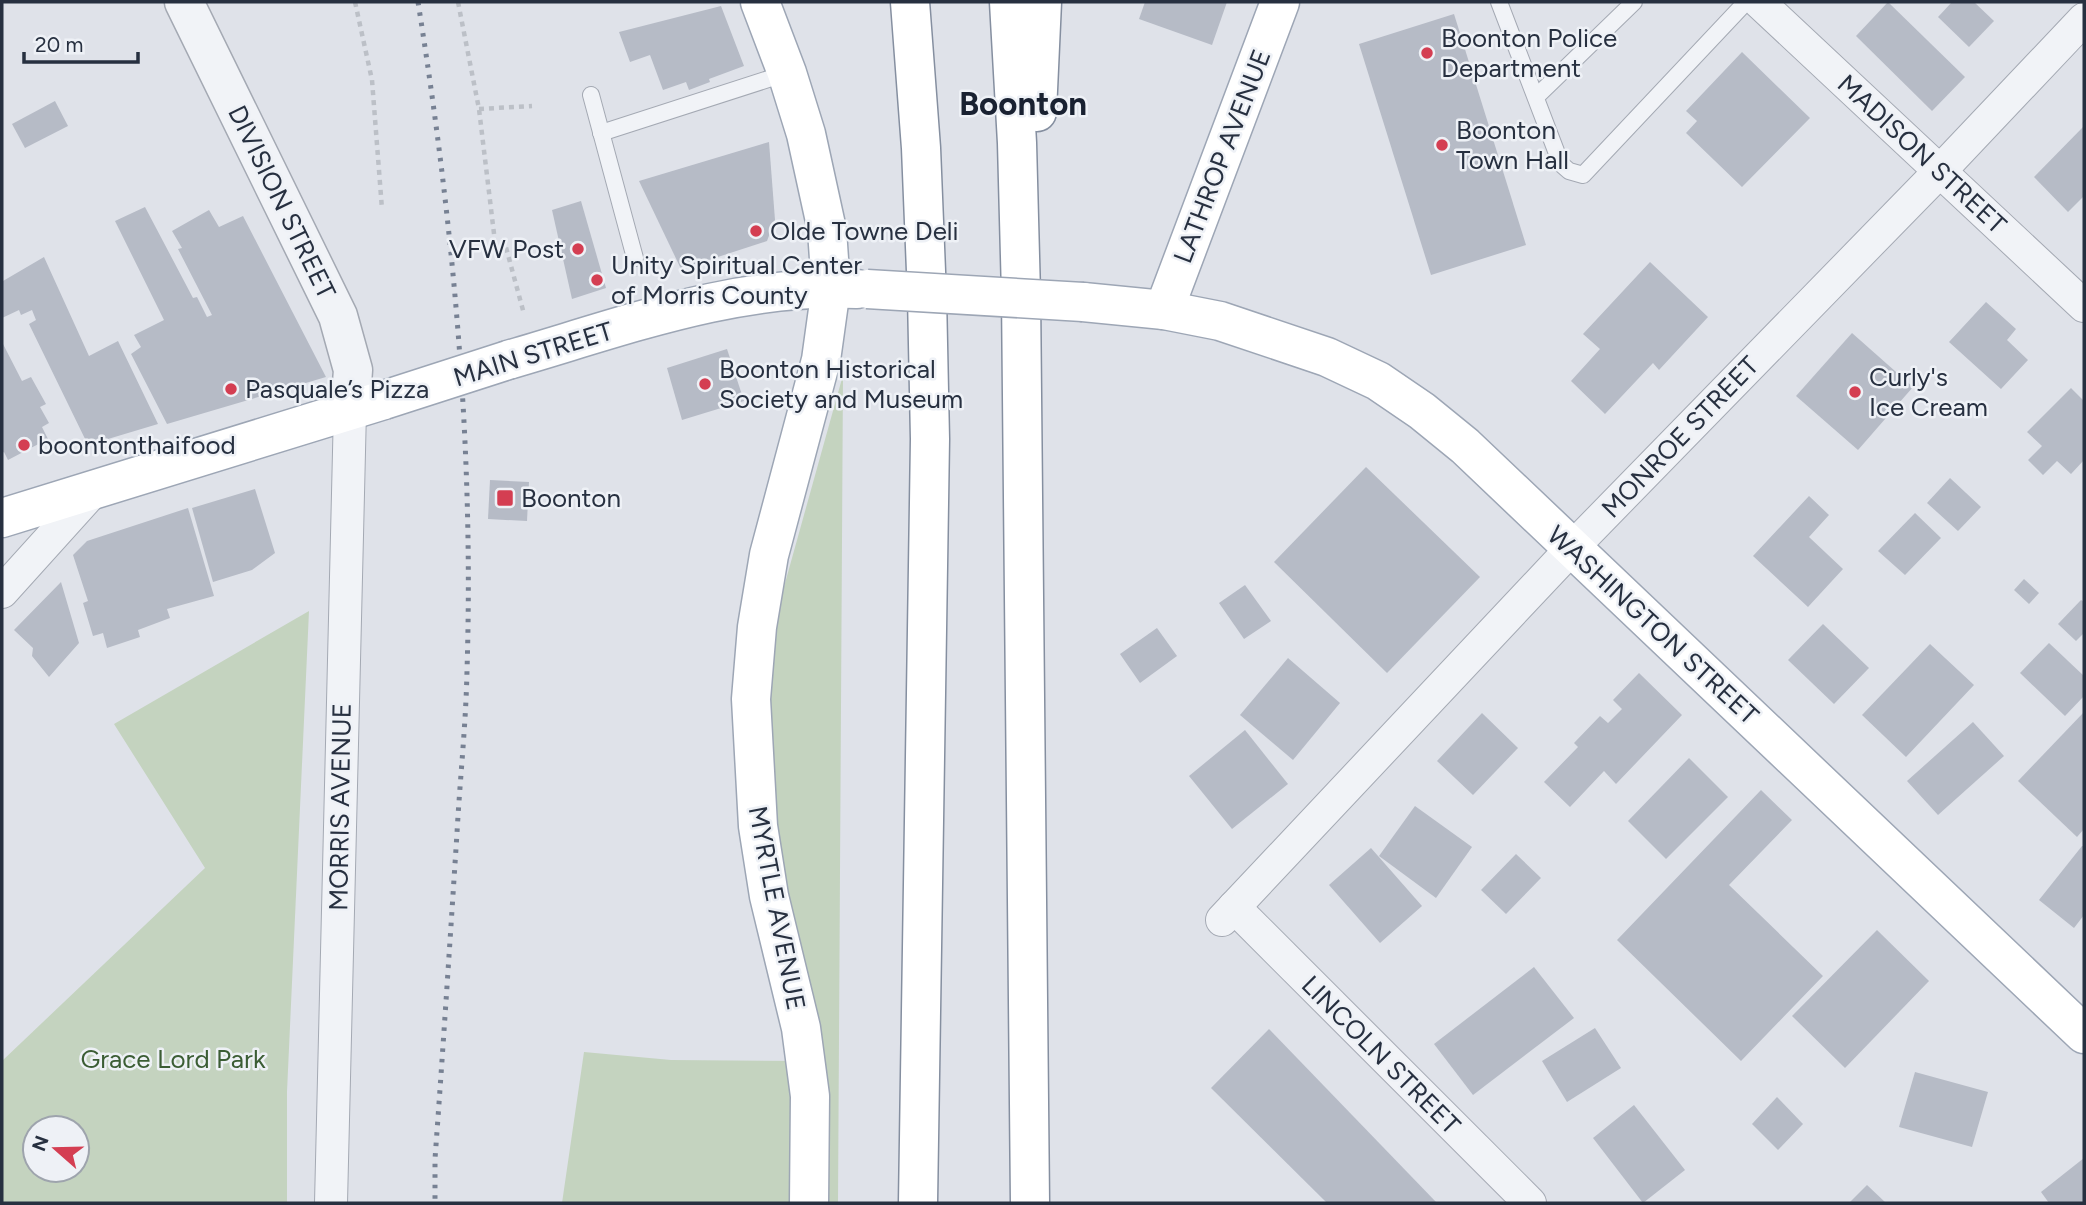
<svg xmlns="http://www.w3.org/2000/svg" width="2086" height="1205" font-family="Figtree,sans-serif">
<style>
.green{fill:#c4d3bf;fill-rule:evenodd}
.building{fill:#b6bbc6}
.lines{fill:none;stroke-linecap:round;stroke-linejoin:round}
.service-casing{stroke:#a4a9b3;stroke-width:18}
.minor-casing{stroke:#a4a9b3;stroke-width:34}
.tertiary-casing{stroke:#a4a9b3;stroke-width:41}
.primary-casing{stroke:#9da6b5;stroke-width:41}
.motorway-casing{stroke:#858fa0;stroke-width:41}
.path{stroke:#bcc0c7;stroke-width:4.5;stroke-dasharray:5 5;stroke-linecap:butt}
.service{stroke:#f1f3f7;stroke-width:16}
.minor{stroke:#f1f3f7;stroke-width:32}
.tertiary{stroke:#f1f3f7;stroke-width:38}
.primary{stroke:#fff;stroke-width:38}
.motorway{stroke:#fff;stroke-width:38}
.rail{stroke:#778193;stroke-width:5;stroke-dasharray:3.5 7;stroke-linecap:butt}
.primary-bridge-casing{stroke:#9da6b5;stroke-width:41;stroke-linecap:butt}
.primary-bridge{stroke:#fff;stroke-width:38}
.poi-dot{fill:#d43e52;stroke:#eef1f6;stroke-width:2.5}
.labels{text-anchor:middle;stroke-width:5;stroke-linejoin:round;paint-order:stroke}
.poi-label{font-size:26px;fill:#273040;stroke:#eef1f6;text-anchor:start}
.street-label{font-size:26px;fill:#273040;stroke:#eef1f6}
.park-label{font-size:26px;fill:#3b5d34;stroke:#eef1f6}
.district-label{font-size:33px;font-weight:bold;fill:#192131;stroke:#eef1f6}
</style>
<rect width="100%" height="100%" fill="#dfe2e9"/>
<g class="green">
<path d="M843,375L838,1203H562L584,1052L671,1060L809,1061L758,680Z"/>
<path d="M309,611L287,1092V1203H2V1061L205,868L114,724ZM35,1128H77V1170H35Z"/>
</g>
<g class="building">
<path d="M1145,2H1227L1212,45L1139,19Z"/>
<path d="M1888,2L1965,77L1932,111L1856,36Z"/>
<path d="M1952,2H1974L1994,21L1969,47L1938,17Z"/>
<path d="M721,6L744,66L709,79L710,82L689,90L686,82L663,90L650,55L630,62L619,32Z"/>
<path d="M1454,14L1526,245L1431,275L1359,44Z"/>
<path d="M1742,52L1810,118L1742,187L1686,133L1697,121L1686,111Z"/>
<path d="M55,101L68,126L25,148L12,124Z"/>
<path d="M2084,126V196L2068,212L2034,177Z"/>
<path d="M769,142L775,220L767,241L681,269L639,181Z"/>
<path d="M581,201L606,288L572,299L552,210Z"/>
<path d="M145,207L193,298L197,297L207,317L212,315L178,249L182,248L172,231L209,210L219,227L243,216L326,377L167,424L131,354L141,347L134,335L164,320L115,221Z"/>
<path d="M44,257L89,356L118,341L158,424L88,445L29,324L36,320L32,310L21,315L19,310L2,318L3,281Z"/>
<path d="M1650,262L1708,317L1659,370L1653,363L1605,414L1571,381L1600,349L1583,334Z"/>
<path d="M1986,302L2016,329L2007,340L2028,360L2001,389L1949,342Z"/>
<path d="M1852,333L1913,387L1858,450L1796,396Z"/>
<path d="M2,342L22,381L31,377L46,404L40,407L49,423L42,427L48,439L8,460L4,452L2,453Z"/>
<path d="M727,349L744,401L682,420L667,368Z"/>
<path d="M2071,388L2084,401V460L2071,474L2057,461L2043,475L2028,460L2042,446L2027,432Z"/>
<path d="M1366,467L1480,577L1387,673L1274,562Z"/>
<path d="M1950,478L1981,507L1958,531L1927,503Z"/>
<path d="M490,480L529,482L527,521L488,519Z"/>
<path d="M255,489L275,553L252,570L213,582L192,508Z"/>
<path d="M1809,496L1829,515L1809,537L1843,569L1808,607L1753,556Z"/>
<path d="M188,508L214,596L167,609L170,618L138,630L140,637L107,648L103,633L93,636L83,603L88,601L73,555L87,541Z"/>
<path d="M1915,513L1941,538L1905,575L1878,551Z"/>
<path d="M2024,579L2039,593L2029,604L2014,590Z"/>
<path d="M61,582L79,643L49,677L32,656L33,648L14,630Z"/>
<path d="M1245,585L1271,621L1244,639L1219,603Z"/>
<path d="M2081,600L2084,602V633L2076,641L2058,624Z"/>
<path d="M1823,624L1869,668L1834,704L1788,660Z"/>
<path d="M1157,628L1177,656L1140,683L1120,654Z"/>
<path d="M2049,643L2084,676V696L2065,716L2020,673Z"/>
<path d="M1930,644L1974,685L1906,757L1862,715Z"/>
<path d="M1288,658L1340,703L1293,760L1240,715Z"/>
<path d="M1639,673L1682,715L1616,784L1604,771L1570,807L1544,782L1578,747L1574,743L1600,716L1608,723L1622,709L1613,700Z"/>
<path d="M2084,712V829L2077,837L2018,781Z"/>
<path d="M1482,713L1518,748L1473,795L1437,761Z"/>
<path d="M1973,722L2004,756L1938,815L1907,781Z"/>
<path d="M1245,730L1288,784L1232,829L1189,776Z"/>
<path d="M1689,758L1728,797L1666,859L1628,821Z"/>
<path d="M1761,790L1792,820L1729,885L1823,976L1741,1061L1617,940Z"/>
<path d="M1415,806L1472,847L1436,898L1379,856Z"/>
<path d="M2082,846H2084V915L2074,928L2039,900Z"/>
<path d="M1371,848L1422,906L1380,943L1329,885Z"/>
<path d="M1516,854L1541,878L1506,914L1481,890Z"/>
<path d="M1877,930L1929,981L1845,1068L1792,1016Z"/>
<path d="M1534,967L1574,1018L1473,1095L1434,1044Z"/>
<path d="M1595,1028L1621,1068L1567,1102L1542,1061Z"/>
<path d="M1269,1029L1437,1203H1327L1211,1088Z"/>
<path d="M1915,1072L1988,1092L1972,1147L1899,1127Z"/>
<path d="M1777,1097L1803,1124L1778,1150L1752,1124Z"/>
<path d="M1634,1105L1685,1170L1643,1203L1593,1138Z"/>
<path d="M2084,1158V1203H2049L2041,1192Z"/>
<path d="M1867,1185L1886,1203H1849Z"/>
</g>
<g class="lines">
<defs>
<g id="service">
<path d="M1499,2L1561,164L1569,171L1583,175L1746,2"/>
<path d="M591,95L635,258"/>
<path d="M1536,97L1634,2"/>
<path d="M601,133L787,73"/>
</g>
<g id="minor">
<path d="M1759,2L2084,306"/>
<path d="M2,592L95,489"/>
<path d="M1234,907L1530,1203"/>
<path d="M1222,920L1572,548L1941,170L2084,19"/>
<path d="M331,1203L350,410"/>
</g>
<path id="tertiary" d="M184,2L338,316L353,370L350,410"/>
<g id="primary">
<path d="M760,2L787,73L806,134L827,230L831,288L821,360L769,555L757,627L751,699L758,826L769,896L801,1028L810,1096L809,1203"/>
<path d="M1083,302L1164,310L1220,321L1327,357L1378,381L1422,411L1465,446L2084,1034"/>
<path d="M1164,310L1280,2"/>
<path d="M508,360C622,327 737,283 857,289"/>
<path d="M2,518L384,400"/>
</g>
<g id="motorway">
<path d="M910,2L921,148L927,296L930,439L918,1203"/>
<path d="M1009,2L1017,143L1021,294L1030,1203"/>
<path d="M1037,112L1042,2"/>
</g>
</defs>
<use href="#service" class="service-casing"/>
<use href="#minor" class="minor-casing"/>
<use href="#tertiary" class="tertiary-casing"/>
<use href="#primary" class="primary-casing"/>
<use href="#motorway" class="motorway-casing"/>
<g class="path">
<path d="M355,2L372,80L382,209"/>
<path d="M458,2L479,109L495,242L504,240L524,314"/>
<path d="M479,109L532,106"/>
</g>
<use href="#service" class="service"/>
<use href="#minor" class="minor"/>
<use href="#tertiary" class="tertiary"/>
<use href="#primary" class="primary"/>
<use href="#motorway" class="motorway"/>
<path class="rail" d="M418,2C453,222 474,446 467,670C466,724 460,778 457,833C450,941 443,1050 435,1159V1203"/>
<defs>
<g id="primary-bridge">
<path d="M867,289L1083,302"/>
<path d="M384,400L508,360"/>
</g>
</defs>
<use href="#primary-bridge" class="primary-bridge-casing"/>
<use href="#primary-bridge" class="primary-bridge"/>
</g>
<g class="poi-dot">
<circle cx="1427" cy="53" r="7"/>
<circle cx="1442" cy="145" r="7"/>
<circle cx="756" cy="231" r="7"/>
<circle cx="578" cy="249" r="7"/>
<circle cx="597" cy="280" r="7"/>
<circle cx="705" cy="384" r="7"/>
<circle cx="231" cy="389" r="7"/>
<circle cx="1855" cy="392" r="7"/>
<circle cx="24" cy="445" r="7"/>
<rect x="496" y="489" width="18" height="18" rx="3.5"/>
</g>
<g class="labels">
<g class="poi-label">
<text x="1441" y="47">Boonton Police<tspan x="1441" dy="30">Department</tspan></text>
<text x="1456" y="139">Boonton<tspan x="1456" dy="30">Town Hall</tspan></text>
<text x="770" y="240">Olde Towne Deli</text>
<text x="564" y="258" text-anchor="end">VFW Post</text>
<text x="611" y="274">Unity Spiritual Center<tspan x="611" dy="30">of Morris County</tspan></text>
<text x="719" y="378">Boonton Historical<tspan x="719" dy="30">Society and Museum</tspan></text>
<text x="1869" y="386">Curly's<tspan x="1869" dy="30">Ice Cream</tspan></text>
<text x="245" y="398">Pasquale’s Pizza</text>
<text x="38" y="454">boontonthaifood</text>
<text x="521" y="507">Boonton</text>
</g>
<g class="street-label">
<text transform="translate(1922 154) rotate(43)" y="9">MADISON STREET</text>
<text transform="translate(1222 156) rotate(-69)" y="9">LATHROP AVENUE</text>
<text transform="translate(282 202) rotate(64)" y="9">DIVISION STREET</text>
<text transform="translate(533 354) rotate(-17)" y="9">MAIN STREET</text>
<text transform="translate(1680 437) rotate(-46)" y="9">MONROE STREET</text>
<text transform="translate(1653 625) rotate(43)" y="9">WASHINGTON STREET</text>
<text transform="translate(340 807) rotate(-89)" y="9">MORRIS AVENUE</text>
<text transform="translate(777 908) rotate(79)" y="9">MYRTLE AVENUE</text>
<text transform="translate(1381 1055) rotate(45)" y="9">LINCOLN STREET</text>
</g>
<g class="park-label">
<text x="173" y="1068">Grace Lord Park</text>
</g>
<g class="district-label">
<text x="1023" y="115">Boonton</text>
</g>
</g>
<rect width="2086" height="1205" fill="none" stroke="#273040" stroke-width="7"/>
<g transform="translate(56 1149) rotate(290)"><circle r="33" fill="#eef1f6" stroke="#9ea4ad" stroke-width="2"/>
<path d="M0-5L12 26L0 18L-12 26Z" fill="#d43e52"/>
<text y="-10" font-size="19" font-weight="bold" text-anchor="middle" fill="#273040">N</text>
</g>
<path d="M24 52v10h114v-10" fill="none" stroke="#273040" stroke-width="3.5"/>
<text x="35" y="52" font-size="21" fill="#273040" stroke="#eef1f6" stroke-width="5" paint-order="stroke">20 m</text>
</svg>
